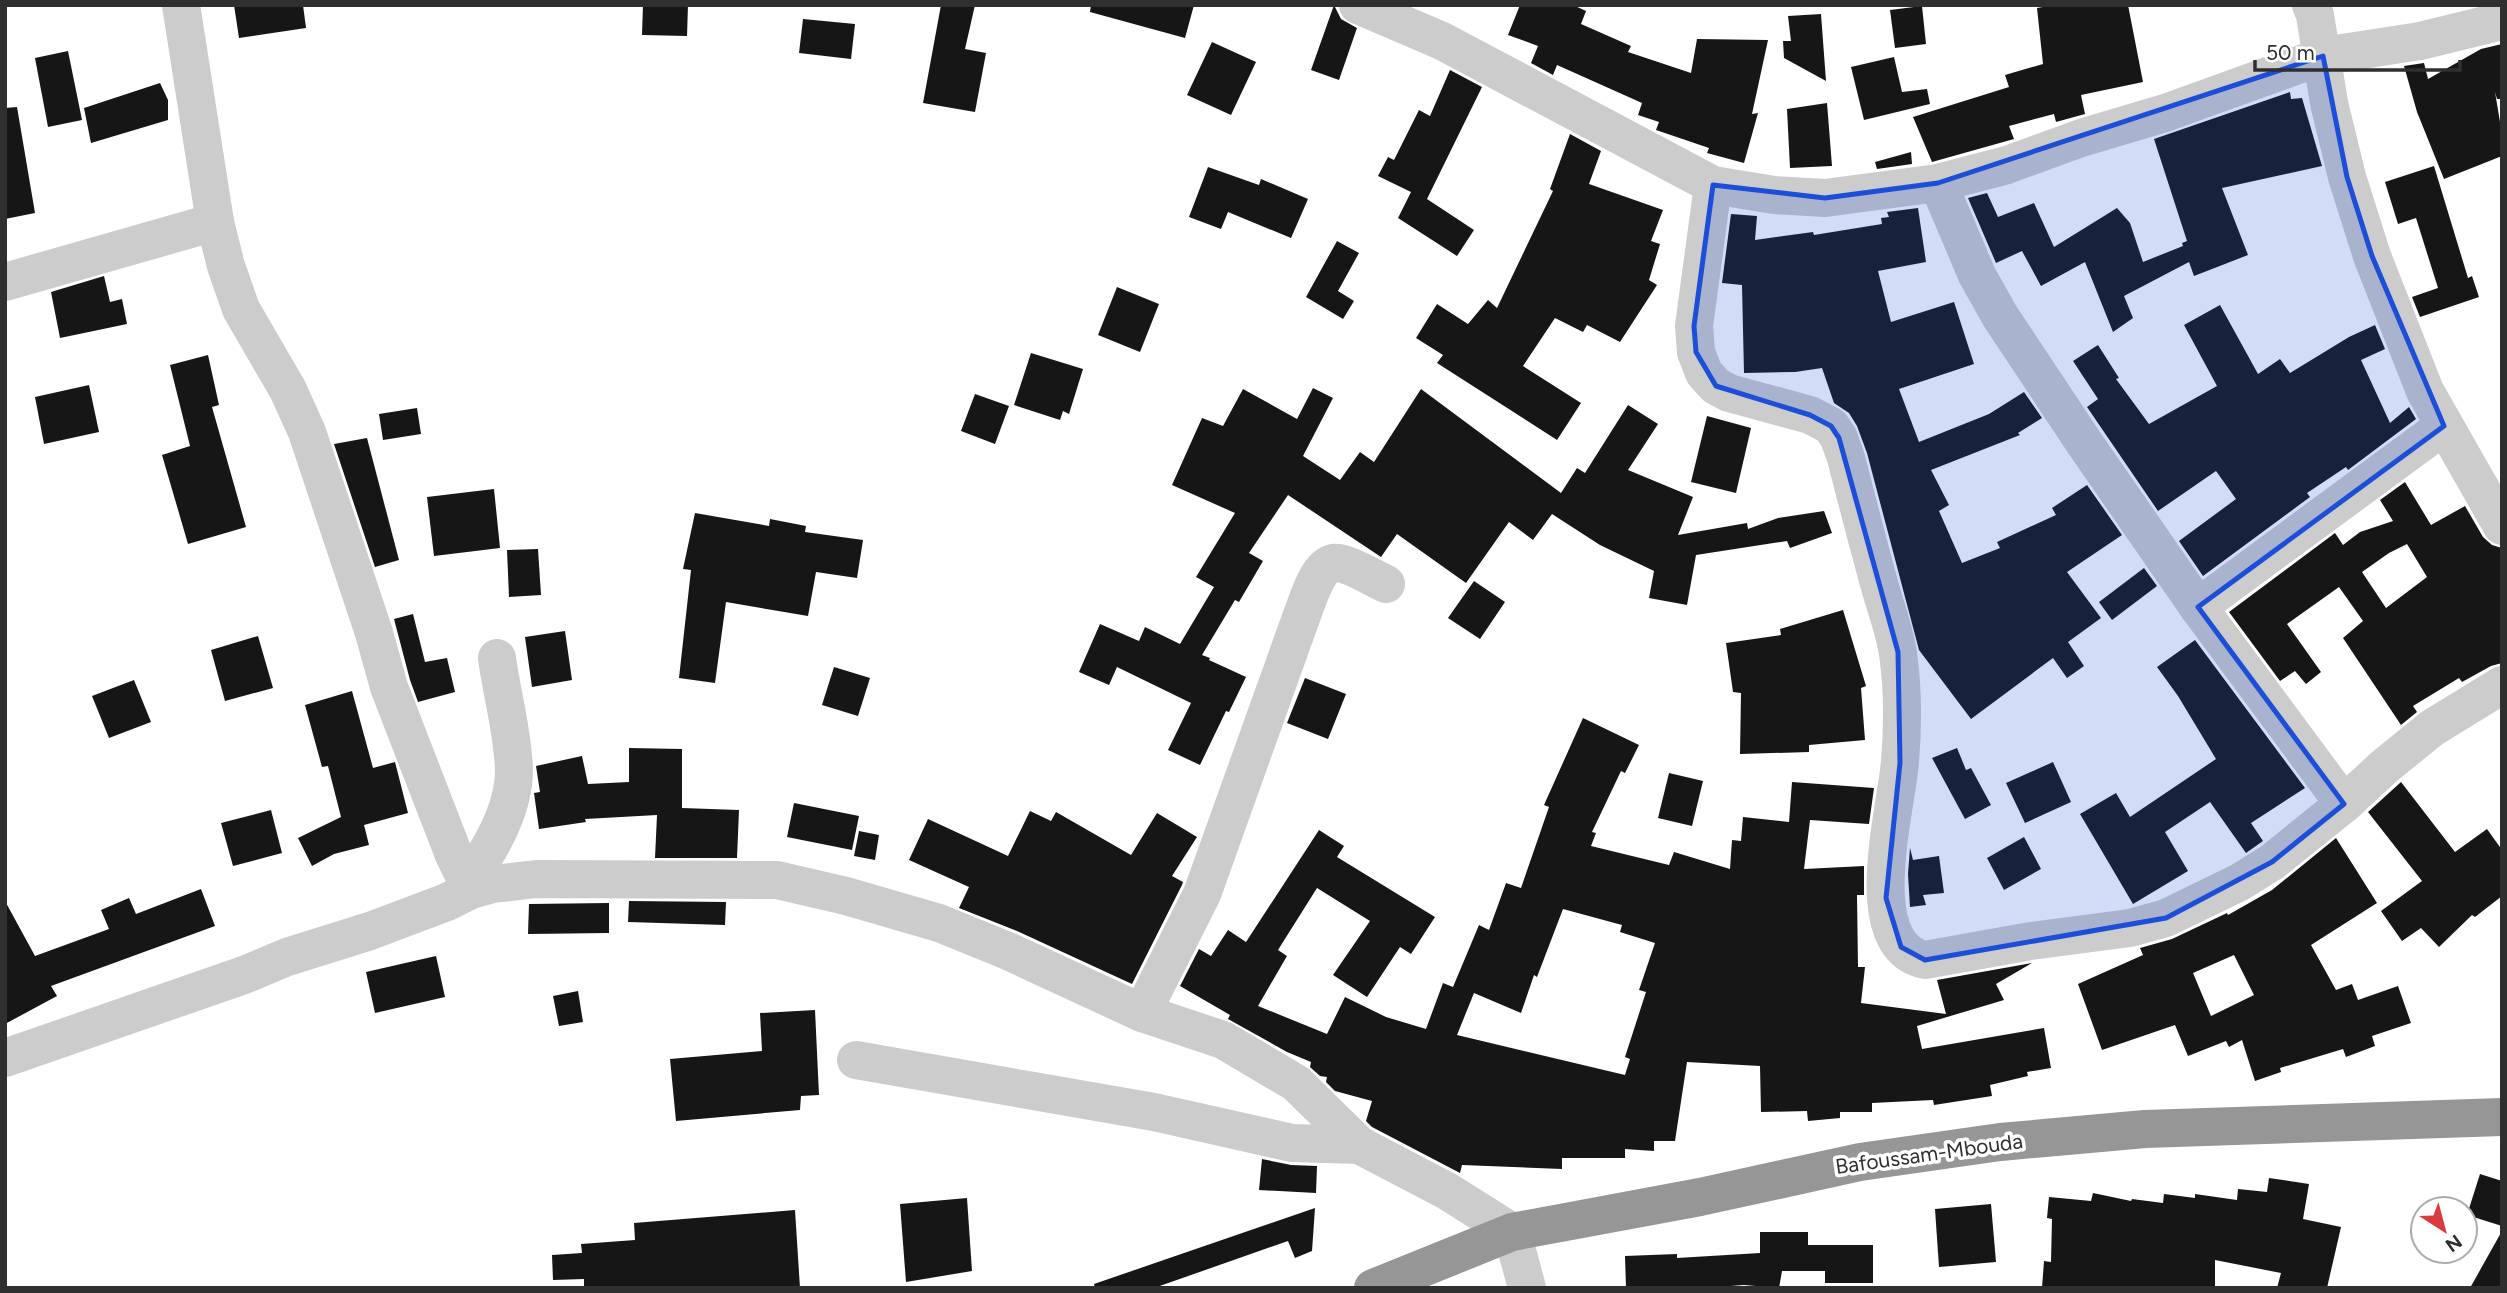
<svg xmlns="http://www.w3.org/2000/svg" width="2507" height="1293" font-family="Figtree,sans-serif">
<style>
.building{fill:#161616;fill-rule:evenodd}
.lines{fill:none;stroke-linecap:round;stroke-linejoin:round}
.minor{stroke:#ccc;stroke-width:38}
.highway{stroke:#969696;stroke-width:38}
.marked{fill:#1d4ed8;fill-opacity:0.2;stroke:#1d4ed8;stroke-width:5;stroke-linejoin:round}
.labels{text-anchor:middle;stroke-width:7;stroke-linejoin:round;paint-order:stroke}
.street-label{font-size:21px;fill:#2f2f2f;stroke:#fff}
</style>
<rect width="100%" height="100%" fill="#fff"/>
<g class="building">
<path d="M234,5H303L306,28L239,38Z"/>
<path d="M643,5H688L687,36L642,35Z"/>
<path d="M941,5H975L965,49L986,53L975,112L923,103Z"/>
<path d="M1091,5H1194L1185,38L1090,12Z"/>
<path d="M1334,5L1341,19L1357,28L1339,80L1311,70Z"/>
<path d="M1520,5H1573L1586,11L1581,24L1631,46L1628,52L1691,73L1697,39L1768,40L1752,114L1758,113L1744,163L1707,153L1709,148L1656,130L1659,122L1638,115L1642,103L1557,65L1553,75L1531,63L1538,46L1508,35Z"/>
<path d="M2054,5H2128L2143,82L2081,95L2085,114L2056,122L2054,114L2009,126L2014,139L1932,162L1913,117L2009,87L2005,75L2043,64L2037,8Z"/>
<path d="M1922,6L1926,44L1895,48L1890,10Z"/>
<path d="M1821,14L1826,81L1784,58L1783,41H1791L1788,16Z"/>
<path d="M803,19L855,24L851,59L799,53Z"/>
<path d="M1212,42L1256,62L1231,115L1187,95Z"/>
<path d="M2502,44V99H2497L2495,92L2502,134V156L2444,179L2417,112L2404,66L2424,63L2428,79L2481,49Z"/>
<path d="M68,51L82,120L48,127L35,58Z"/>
<path d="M1894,57L1902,92L1927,89L1930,104L1864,120L1851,67Z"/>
<path d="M1450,70L1482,87L1427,199L1474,230L1457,256L1398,218L1411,192L1378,176L1388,157L1394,160L1419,110L1430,116Z"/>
<path d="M160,83L168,100V120L91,143L84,108Z"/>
<path d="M2290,92L2291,99L2302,98L2322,166L2222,188L2248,255L2194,276L2189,262L2124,296L2133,318L2113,332L2085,262L2041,286L2022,251L1996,263L1968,198L1987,193L1998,217L2034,203L2054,247L2117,208L2130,223L2143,262L2183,246L2182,243L2187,241L2154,139Z"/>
<path d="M1827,103L1832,166L1790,168L1787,109Z"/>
<path d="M17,107L35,213L5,219V108Z"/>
<path d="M1570,134L1601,151L1589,184L1663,210L1651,241L1660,244L1649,280L1657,285L1620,342L1587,325L1583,332L1555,318L1523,366L1581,403L1557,440L1437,363L1443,355L1416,338L1437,304L1468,324L1488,300L1497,308L1553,191L1550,189Z"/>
<path d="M1911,152L1912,164L1877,169L1875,162Z"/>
<path d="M2434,166L2468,278L2472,276L2479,297L2420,317L2412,297L2438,288L2416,218L2398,224L2385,182Z"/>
<path d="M1208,167L1259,185L1261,179L1308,199L1291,238L1228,212L1221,229L1189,217Z"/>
<path d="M1918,208L1926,262L1878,271L1891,322L1954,302L1974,364L1899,389L1919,442L1989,414L2024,392L2042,418L2018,433L2020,435L1931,470L1949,505L1939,511L1962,563L2000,548L1997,542L2056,515L2052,508L2087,485L2122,535L2067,572L2101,618L2068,642L2084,666L2067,678L2053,658L1971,719L1919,650L1867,453L1857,426L1849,413L1834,403L1822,368L1795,372L1744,373L1742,285L1722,283L1731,214L1757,216L1755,240L1813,232L1814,235L1882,224L1881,218L1889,217L1887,212Z"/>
<path d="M1337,241L1359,253L1338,291L1354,301L1343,319L1306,297Z"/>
<path d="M104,276L110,302L122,299L127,324L60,338L51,292Z"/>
<path d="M1117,287L1159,304L1140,352L1098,335Z"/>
<path d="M2220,305L2258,374L2280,359L2290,373L2349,337L2375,325L2385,349L2361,360L2390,423L2409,407L2416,419L2348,470L2346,467L2307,493L2310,497L2203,576L2179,541L2236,499L2216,471L2158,511L2087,407L2098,399L2073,361L2098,345L2119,378L2116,379L2149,424L2217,386L2184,325Z"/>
<path d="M1031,353L1083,369L1069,414L1063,411L1060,420L1014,405Z"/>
<path d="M208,355L219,405L212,407L246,527L188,544L162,455L190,446L170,365Z"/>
<path d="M89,385L99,432L44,444L35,397Z"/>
<path d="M1313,388L1333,398L1303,456L1340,480L1360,452L1374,462L1421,389L1561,493L1577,468L1585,473L1628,405L1658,424L1628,470L1693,497L1678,535L1747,523L1748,529L1778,518L1824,511L1832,533L1790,548L1787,541L1696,555L1687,605L1649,598L1654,571L1600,545L1552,514L1533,540L1509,522L1466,583L1397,534L1381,557L1288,495L1249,553L1263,561L1239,602L1235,600L1202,655L1210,658L1209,660L1246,677L1229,712L1226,711L1200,765L1168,750L1191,703L1117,667L1109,685L1079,672L1100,624L1139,641L1145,627L1180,644L1214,587L1196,577L1235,513L1172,485L1202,418L1223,426L1243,389L1297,419Z"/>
<path d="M975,394L1009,406L995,444L961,431Z"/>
<path d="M417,408L421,434L383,440L379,414Z"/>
<path d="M1707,416L1751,428L1736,493L1691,482Z"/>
<path d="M367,438L399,560L375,567L334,444Z"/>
<path d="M2405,482L2431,525L2465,506L2483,537L2492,545L2502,548V663L2491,666L2462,682L2459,678L2413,706L2417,712L2401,725L2343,638L2363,621L2339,587L2287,624L2321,672L2306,684L2295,671L2280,681L2229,612L2335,533L2343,545L2360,532L2393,521L2380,500ZM2407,544L2427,577L2386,608L2362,572L2389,553Z"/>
<path d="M494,489L500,548L434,556L427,497Z"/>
<path d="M695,513L769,526L770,519L806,526L805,532L863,540L857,578L816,572L808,616L726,602L715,683L679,678L691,570L683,569Z"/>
<path d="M538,549L541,595L509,597L507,550Z"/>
<path d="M2144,568L2157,586L2112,620L2099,602Z"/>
<path d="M1474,581L1505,602L1480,639L1448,618Z"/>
<path d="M1843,610L1866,686L1861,688L1865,740L1809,745V752L1740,754L1741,693L1733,692L1726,643L1781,635L1780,629Z"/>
<path d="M413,614L425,662L447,658L455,692L418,702L410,680L394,619Z"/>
<path d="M565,631L572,680L532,687L525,637Z"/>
<path d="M258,636L273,688L225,701L211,650Z"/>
<path d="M2195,640L2305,788L2251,823L2263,841L2246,853L2210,802L2165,832L2188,871L2133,904L2080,814L2116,793L2130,817L2216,759L2178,696L2157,667Z"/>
<path d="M834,667L870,678L858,716L822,705Z"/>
<path d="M1305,678L1346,694L1328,739L1287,723Z"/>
<path d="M134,680L151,722L109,738L92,696Z"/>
<path d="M352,691L373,768L395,762L408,813L364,825L369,845L334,854L312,866L298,838L341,817L328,766L322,767L305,705Z"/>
<path d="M1583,718L1639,745L1625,773L1621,771L1592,832L1596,833L1591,846L1669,865L1674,852L1730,869L1732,840L1741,841L1743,817L1789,822L1792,782L1874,788L1869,824L1810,820L1804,869L1864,866V895H1857L1858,967H1865L1861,1003L1946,1014L1937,980L2032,963L1996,984L2004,1000L1917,1026L1922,1049L2044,1028L2051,1068L2027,1072L2028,1076L1990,1085L1992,1096L1934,1105L1933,1100L1872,1103V1112H1840V1118L1808,1121L1807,1111L1761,1112L1760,1066L1687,1062L1675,1141H1654V1151L1625,1149V1158H1562V1169L1462,1165L1460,1173L1372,1127L1366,1121L1372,1101L1335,1091L1326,1082L1327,1077L1320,1076L1310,1067L1311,1062L1287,1052L1228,1019L1230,1015L1180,986L1199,949L1211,956L1228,930L1246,942L1319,830L1344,846L1337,857L1435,917L1411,954L1400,947L1367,997L1333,975L1370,921L1317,888L1278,950L1287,956L1258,1006L1327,1034L1345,997L1386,1017L1426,1029L1443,983L1453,987L1479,925L1489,930L1506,883L1521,888L1549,807L1544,805ZM1563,909L1622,925L1620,932L1655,943L1639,990L1646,992L1625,1057L1630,1059L1625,1075L1457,1035L1474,993L1521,1013L1534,975L1537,977Z"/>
<path d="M629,748L682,749V808L739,810L737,858H655L657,815L585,819L586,822L539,829L534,793L540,792L536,766L582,756L588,784L629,782Z"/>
<path d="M1957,748L1966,770L1971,768L1991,805L1965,819L1932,758Z"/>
<path d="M2053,762L2071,802L2025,823L2006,783Z"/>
<path d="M1669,773L1703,781L1692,826L1658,818Z"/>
<path d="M2401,782L2455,852L2487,829L2502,850V896L2475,917L2472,915L2439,947L2421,928L2402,941L2381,911L2422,881L2368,812Z"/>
<path d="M794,803L859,816L852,850L787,837Z"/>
<path d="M271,810L282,853L233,866L221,823Z"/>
<path d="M1030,811L1051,821L1056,812L1131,855L1157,813L1197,837L1172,876L1183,882L1182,885L1132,984L1017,931L959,908L969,887L909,860L928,819L1008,856Z"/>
<path d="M859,831L879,835L875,860L854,856Z"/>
<path d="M2024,837L2041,869L2004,890L1987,858Z"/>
<path d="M2336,838L2377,903L2311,945L2336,990L2352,984L2358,1000L2398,986L2411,1023L2372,1036L2375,1046L2346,1057L2343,1049L2280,1068L2281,1072L2255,1081L2242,1040L2229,1047L2226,1041L2188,1056L2175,1025L2102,1050L2078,984L2143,955L2140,948L2172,939L2227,913L2228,915L2272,890ZM2234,955L2254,995L2211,1016L2193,973Z"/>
<path d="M1910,848L1913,860L1939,856L1944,893L1923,895L1926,905L1910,907L1908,874Z"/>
<path d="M201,889L215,926L51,986L57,996L5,1024V901L35,956L109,929L101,910L129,898L136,914Z"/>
<path d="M629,901L726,902L725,925L628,922Z"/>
<path d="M609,903V933L528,934L529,904Z"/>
<path d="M436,956L445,997L375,1013L366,972Z"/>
<path d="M578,991L583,1022L559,1026L553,996Z"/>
<path d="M815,1010L819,1095L801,1096L800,1110L676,1121L670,1059L762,1051L760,1013Z"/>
<path d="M1262,1159L1291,1165L1317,1166L1316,1193L1259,1190Z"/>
<path d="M2480,1174L2502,1181V1226L2467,1215Z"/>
<path d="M2269,1178L2309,1184L2303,1219L2341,1227L2327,1288H2277L2281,1273L2215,1260V1288H2042L2044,1261L2051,1262L2052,1219L2047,1218L2049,1197L2091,1201L2093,1193L2131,1201L2132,1199L2163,1203L2164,1194L2195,1198V1194L2237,1200L2238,1189L2267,1192Z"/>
<path d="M967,1198L972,1271L906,1282L900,1204Z"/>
<path d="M1991,1204L1996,1262L1939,1267L1935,1209Z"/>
<path d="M1315,1208L1312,1251L1295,1258L1288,1241L1154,1288H1095L1094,1284Z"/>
<path d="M795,1210L800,1288H584V1279L553,1280L552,1255L582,1253L581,1244L635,1240L634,1223Z"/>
<path d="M2502,1231V1288H2470Z"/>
<path d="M1760,1232H1808V1245H1873V1283H1825V1271H1782L1779,1288L1744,1285L1703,1288H1626L1625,1256L1677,1254V1258L1760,1253Z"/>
</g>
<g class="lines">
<g class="minor">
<path d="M181,5L215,222L226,266L241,309L288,390L307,432L374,633L389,687L454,855L471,890"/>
<path d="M1358,5L1442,41L1713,185L1774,195L1825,198L1938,183L2007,165L2081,138L2165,113L2323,56L2420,41L2502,21"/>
<path d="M2311,5L2315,15L2329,103L2347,177L2372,256L2425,391L2502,526"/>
<path d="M1938,183L1977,275L2000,316L2083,441L2198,607L2344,804"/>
<path d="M1713,185L1694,326L1696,352L1704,373L1716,386L1729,393L1810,415L1831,426L1839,438L1846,458C1857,501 1868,544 1880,587C1886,609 1895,632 1898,654C1903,689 1903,726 1900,761C1897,808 1857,946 1925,960L2031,941L2130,928L2166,918L2240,882L2272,862L2344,804L2384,767L2432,728L2502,685"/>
<path d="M5,282L215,222"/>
<path d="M2198,607L2444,426"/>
<path d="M467,883C489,851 514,811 514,770C513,733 502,695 497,658"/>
<path d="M1142,1013L1202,894L1302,615C1308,601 1318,559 1339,563C1352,565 1373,578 1386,584"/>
<path d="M5,1058L244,975L287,957L370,931L447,902L471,890L493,884L536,879L777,880L846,896L939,923L1008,951L1142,1013L1223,1040L1296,1083L1359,1145L1447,1191L1512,1232L1527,1288"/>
<path d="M856,1060L1154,1112L1292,1143L1359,1145"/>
</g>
<path class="highway" d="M1373,1288L1512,1232L1700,1197L1860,1162L2000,1142L2145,1129L2502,1117"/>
</g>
<path class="marked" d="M2323,56L2347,177L2372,256L2444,426L2198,607L2344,804L2272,862L2166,918L1925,960L1901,947L1886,898L1900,763L1898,652L1839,438L1831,426L1810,415L1716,386L1696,352L1694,326L1713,185L1825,198L1938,183Z"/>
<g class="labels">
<g class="street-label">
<text transform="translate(1929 1154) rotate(-8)" y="7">Bafoussam-Mbouda</text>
</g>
</g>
<rect width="2507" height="1293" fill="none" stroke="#2f2f2f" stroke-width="14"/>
<g transform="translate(2444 1230) rotate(144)"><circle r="33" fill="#ffffff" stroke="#acacac" stroke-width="2"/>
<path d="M0-5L12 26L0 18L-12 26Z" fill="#dc3a3d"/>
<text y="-10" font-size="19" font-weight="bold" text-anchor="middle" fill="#2f2f2f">N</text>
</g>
<path d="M2255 60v10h205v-10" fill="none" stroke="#2f2f2f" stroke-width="3.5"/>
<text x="2266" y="60" font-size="21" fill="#2f2f2f" stroke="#ffffff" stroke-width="5" paint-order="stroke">50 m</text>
</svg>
